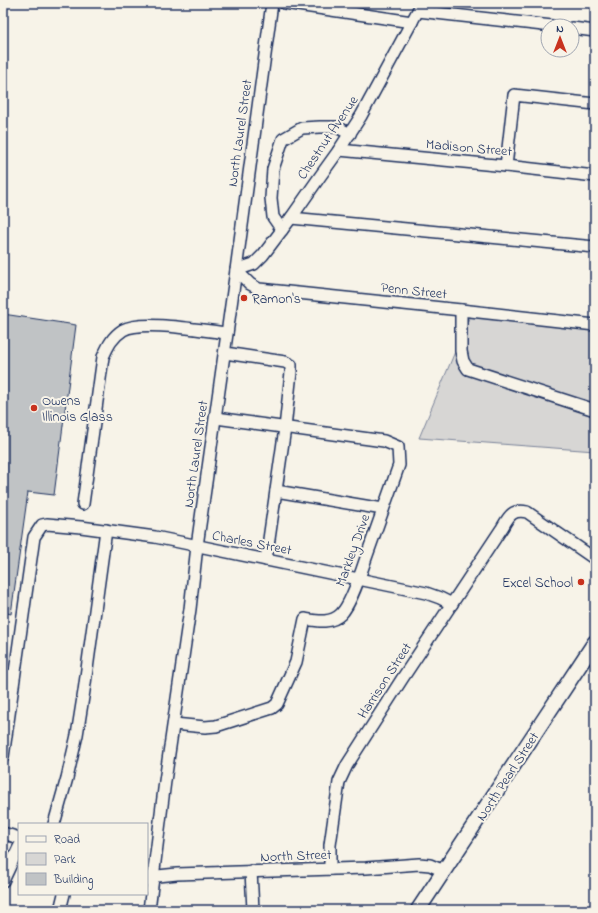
<svg xmlns="http://www.w3.org/2000/svg" width="598" height="913" font-family="'Indie Flower',sans-serif">
<style>
.green{fill:#d7d6d4;stroke:#798299}
.building{fill:#c0c3c5;stroke:#1b2f5e}
.lines{fill:none;stroke-linecap:round;stroke-linejoin:round}
.minor-casing{stroke:#1b2f5e;stroke-width:14}
.major-casing{stroke:#1b2f5e;stroke-width:17}
.minor{stroke:#f7f3e8;stroke-width:11}
.major{stroke:#f7f3e8;stroke-width:14}
.poi-dot{fill:#c8321e;stroke:#f7f3e8;stroke-width:1.5}
.labels{text-anchor:middle;stroke-width:4;stroke-linejoin:round;paint-order:stroke}
.street-label{font-size:14px;fill:#1b2f5e;stroke:#f7f3e8}
.poi-label{font-size:14px;fill:#1b2f5e;stroke:#f7f3e8;text-anchor:start}
</style>
<rect width="100%" height="100%" fill="#f7f3e8"/>
<filter id="ink" filterUnits="userSpaceOnUse"><feTurbulence type="fractalNoise" baseFrequency=".025" numOctaves="2"/><feDisplacementMap in="SourceGraphic" scale="8" xChannelSelector="R" yChannelSelector="G"/><feConvolveMatrix kernelMatrix="1 2 1 2 8 2 1 2 1" color-interpolation-filters="sRGB"/></filter>
<g filter="url(#ink)">
<path class="green" d="M472,311L595,325V451L419,438Z"/>
<path class="building" d="M3,314L76,325L54,495L28,492L11,614L3,612Z"/>
<g class="lines">
<defs>
<g id="minor">
<path d="M284,3L412,22"/>
<path d="M422,3L361,116L339,150L321,175L291,218L263,255L254,264L236,270L250,284L259,289L461,310L595,325"/>
<path d="M418,11L552,26"/>
<path d="M572,28L595,31"/>
<path d="M339,150L506,166L595,176"/>
<path d="M506,166L514,95L595,104"/>
<path d="M291,218L595,247"/>
<path d="M282,230L273,217L271,198L273,169L283,139L302,128L320,127H337L350,134"/>
<path d="M461,310V351L463,361L468,369L595,410"/>
<path d="M225,353L285,362L291,365V372L285,428L266,560"/>
<path d="M276,491L383,509"/>
<path d="M83,504L103,357C108,346 112,337 123,330C141,319 205,331 227,333"/>
<path d="M3,675L14,676"/>
<path d="M174,724L205,727L216,726L272,708L277,704L296,662L305,619C317,621 331,624 341,614C351,604 361,573 366,558C377,527 388,496 399,465L398,447L384,441L216,418"/>
<path d="M3,757L34,537L42,525L47,524L81,527L155,537L426,593L440,598L452,604"/>
<path d="M54,824L67,778L77,735L84,691L106,530"/>
<path d="M3,833L19,838"/>
<path d="M330,869V845L339,782L347,765L402,679L502,528C509,516 512,509 527,512L595,559"/>
<path d="M251,871L253,910"/>
<path d="M148,877L177,874L366,868L419,864L430,865L444,871"/>
<path d="M3,881L19,847"/>
<path d="M60,910L64,894"/>
<path d="M149,910L165,781L190,609L197,546L236,270L272,3"/>
</g>
<path id="major" d="M418,910L595,642"/>
</defs>
<use href="#minor" class="minor-casing"/>
<use href="#major" class="major-casing"/>
<use href="#minor" class="minor"/>
<use href="#major" class="major"/>
</g>
</g>
<g class="poi-dot">
<circle cx="244" cy="298" r="4"/>
<circle cx="34" cy="408" r="4"/>
<circle cx="581" cy="582" r="4"/>
</g>
<g class="labels">
<g class="street-label">
<text transform="translate(239 133) rotate(-82)" y="5">North Laurel Street</text>
<text transform="translate(327 137) rotate(-56)" y="5">Chestnut Avenue</text>
<text transform="translate(469 147) rotate(5)" y="5">Madison Street</text>
<text transform="translate(414 290) rotate(6)" y="5">Penn Street</text>
<text transform="translate(195 454) rotate(-82)" y="5">North Laurel Street</text>
<text transform="translate(252 542) rotate(11)" y="5">Charles Street</text>
<text transform="translate(352 550) rotate(-70)" y="5">Markley Drive</text>
<text transform="translate(384 680) rotate(-57)" y="5">Harrison Street</text>
<text transform="translate(507 776) rotate(-57)" y="5">North Pearl Street</text>
<text transform="translate(296 855) rotate(-2)" y="5">North Street</text>
</g>
<g class="poi-label">
<text x="252" y="303">Ramon's</text>
<text x="42" y="405">Owens<tspan x="42" dy="16">Illinois Glass</tspan></text>
<text x="573" y="587" text-anchor="end">Excel School</text>
</g>
</g>
<rect width="598" height="913" fill="none" stroke="#f7f3e8" stroke-width="16"/>
<rect x="8" y="8" width="582" height="897" fill="none" stroke="#1b2f5e" stroke-width="1.5" filter="url(#ink)"/>
<rect x="18" y="823" width="130" height="72" fill="#f7f3e8" stroke="#9fa5b1"/>
<rect x="26" y="836" width="20" height="6" fill="#f7f3e8" stroke="#9fa5b1"/>
<text x="54" y="843" font-size="12" fill="#1b2f5e">Road</text>
<rect x="26" y="853" width="20" height="12" fill="#d7d6d4" stroke="#9fa5b1"/>
<text x="54" y="863" font-size="12" fill="#1b2f5e">Park</text>
<rect x="26" y="873" width="20" height="12" fill="#c0c3c5" stroke="#9fa5b1"/>
<text x="54" y="883" font-size="12" fill="#1b2f5e">Building</text>
<g transform="translate(560 38)"><circle r="19" fill="#f7f3e8" stroke="#9fa5b1"/>
<path d="M0-3L7 15L0 10L-7 15Z" fill="#c8321e"/>
<text y="-6" font-size="11" font-weight="bold" text-anchor="middle" fill="#1b2f5e">N</text>
</g>
</svg>
